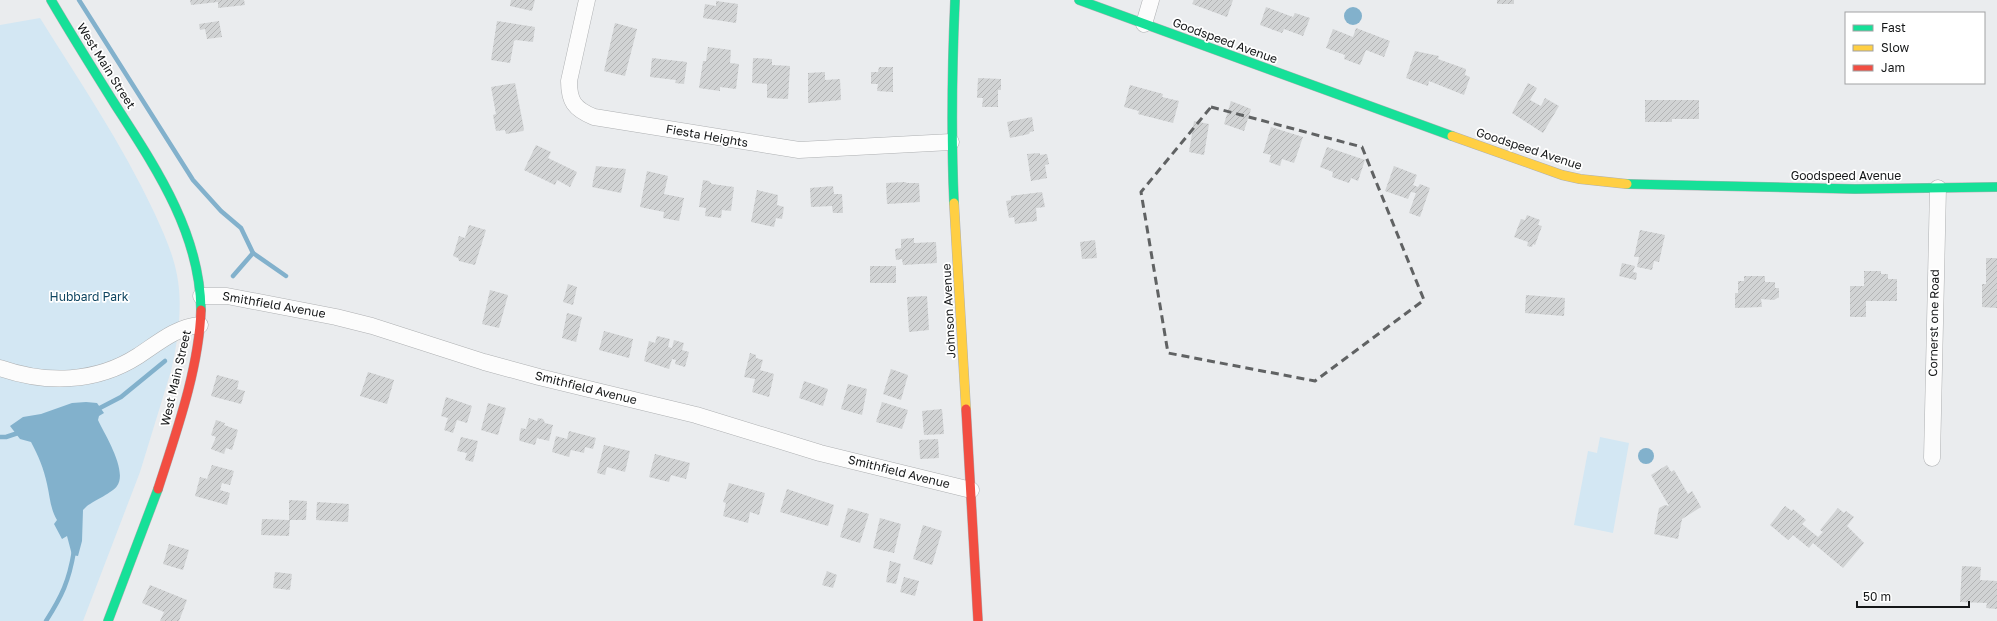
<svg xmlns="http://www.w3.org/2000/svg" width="1997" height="621" font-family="'Golos Text',sans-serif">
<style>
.park{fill:#d3e7f3}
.water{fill:#82b1cc}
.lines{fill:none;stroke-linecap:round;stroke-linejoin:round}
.stream{stroke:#82b1cc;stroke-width:4.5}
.building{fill:url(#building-hatch)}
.street-casing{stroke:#aeb0b2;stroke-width:17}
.fast-casing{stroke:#aeb0b2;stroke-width:10}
.slow-casing{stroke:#aeb0b2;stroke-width:10}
.jam-casing{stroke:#aeb0b2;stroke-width:10}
.street{stroke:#fcfcfc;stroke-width:16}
.fast{stroke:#16e098;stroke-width:9}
.slow{stroke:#ffcf43;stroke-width:9}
.jam{stroke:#f24e42;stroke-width:9}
.marked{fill:none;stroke:#606263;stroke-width:3;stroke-dasharray:8 5;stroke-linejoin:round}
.labels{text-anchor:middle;stroke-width:3.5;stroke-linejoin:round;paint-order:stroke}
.street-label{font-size:12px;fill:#151718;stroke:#fff}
.park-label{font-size:12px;fill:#0f4661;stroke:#fff}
</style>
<defs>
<pattern id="building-hatch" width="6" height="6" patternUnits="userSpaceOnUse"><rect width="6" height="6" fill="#d1d3d4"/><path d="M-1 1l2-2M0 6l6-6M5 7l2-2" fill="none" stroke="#b3b4b5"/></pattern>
</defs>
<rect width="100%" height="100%" fill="#eaecee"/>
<g class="park">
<path d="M40,18C80,82 122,144 154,212C163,232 173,253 177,275C183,305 178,342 171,371L140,472L83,621H0V25Z"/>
<path d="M1600,437L1629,443L1613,533L1574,525L1588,451L1597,453Z"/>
</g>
<g class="water">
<circle cx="1353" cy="16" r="9"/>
<path d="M86,402L97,403L104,413L99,416L98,420C105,435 128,471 117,486C113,492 94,501 87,506L83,510L82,541L78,556L72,555L67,536L62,539L54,524L57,520C50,508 50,497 47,484C44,469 38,455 31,442L20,439L10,426L23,417L41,414L72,403Z"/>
<circle cx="1646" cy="456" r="8"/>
</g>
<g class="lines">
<g class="stream">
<path d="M79,0L193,180L221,211L241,228L253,253L286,276"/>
<path d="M233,276L253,253"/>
<path d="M96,410L121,397L165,361"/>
<path d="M0,437H6L21,432"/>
<path d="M46,621C62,596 69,581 74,551"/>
</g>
</g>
<g class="building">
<path d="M190,0H244L245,5L218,8V2L191,5Z"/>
<path d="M511,0H535L532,11L510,6Z"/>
<path d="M1194,0H1233L1227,17L1192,4Z"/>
<rect x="1497" y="0" width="17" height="4"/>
<path d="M716,1L738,4L736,23L703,18L705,4L716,6Z"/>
<path d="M1266,7L1293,17L1295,13L1310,18L1303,36L1284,29L1282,33L1260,25Z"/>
<path d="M219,21L222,37L207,39L205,29L200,30L199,24Z"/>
<path d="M497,21L535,27L533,42L516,40L514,41L510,63L491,60Z"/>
<path d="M615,23L637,29L625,76L604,71Z"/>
<path d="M1356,28L1390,41L1384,57L1366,50L1360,65L1344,59L1345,55L1326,48L1333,29L1353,37Z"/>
<path d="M708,47L731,50L730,63L739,64L736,89L720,87V91L699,88L703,61H706Z"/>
<path d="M1415,51L1439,56L1438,59L1466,69L1465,75L1470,77L1464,95L1429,81L1428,86L1406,78Z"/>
<path d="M652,58L687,62L684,84L675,83L676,80L650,77Z"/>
<path d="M753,58L772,59V65L790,66L788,99L767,98V84L752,83Z"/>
<path d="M879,67H893V92L877,91L878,84H871V72H878Z"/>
<path d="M825,72V80L840,79L841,100L808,103V73Z"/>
<path d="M978,78L1001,79V90H998V107H982L983,98H977Z"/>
<path d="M515,83L524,129L523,131L506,134L505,130L496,131L493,115L496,114L491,87Z"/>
<path d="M1528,83L1537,88L1530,100L1541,106L1545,98L1559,106L1543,133L1512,113Z"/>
<path d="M1130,85L1163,94L1162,97L1179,101L1173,123L1138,114L1139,111L1124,107Z"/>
<path d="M1645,100H1699V119H1672V122H1645Z"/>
<path d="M1231,101L1251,109L1244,131L1224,124Z"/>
<path d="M1032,117L1034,131L1030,132L1029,134L1010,138L1007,122Z"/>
<path d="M1194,121L1209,124L1204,155L1189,152Z"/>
<path d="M1271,127L1303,137L1294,163L1282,159L1280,166L1269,162L1271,155L1263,153Z"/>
<path d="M536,145L551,152L548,158L577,172L570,187L557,180L555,185L524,170Z"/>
<path d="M1327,147L1365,160L1358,181L1351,178L1349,183L1332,177L1333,172L1320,167Z"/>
<path d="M1040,153V155L1047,154L1049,164L1045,165L1047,178L1031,181L1027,154Z"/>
<path d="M596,166L626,169L621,193L592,187Z"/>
<path d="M1394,166L1417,175L1413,185L1418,187L1420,184L1430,188L1420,217L1409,213L1416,193L1411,192L1408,199L1385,191Z"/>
<path d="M647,171L668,176L664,194L684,198L679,221L663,218L664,212L640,207Z"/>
<path d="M703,180L709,181L712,184L734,187L731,211L722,210L721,218L705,216L706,208L699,207Z"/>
<path d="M905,182L907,183H919L920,202L887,204L886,183Z"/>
<path d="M833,186L834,194H842L843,213H833L832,206L811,207L810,188Z"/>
<path d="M757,190L778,195L777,205L784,207L782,219L776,218L774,227L751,222Z"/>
<path d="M1042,192L1045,207L1036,208L1037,221L1015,224L1014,217L1009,218L1006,201L1011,200V196Z"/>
<path d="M1527,215L1540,220L1538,225L1542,226L1535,245L1533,244L1532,247L1527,246L1528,242L1514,237L1521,219L1525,220Z"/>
<path d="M469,225L486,230L475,265L459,261L458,258L453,256L459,236L465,238Z"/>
<path d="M1640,230L1665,235L1659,262L1654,261L1652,270L1637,267L1639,257H1634Z"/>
<path d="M914,238V243L936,242L937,263L903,265L902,259L896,260L895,249L901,248V239Z"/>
<path d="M1095,240L1097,258L1082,259L1080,242Z"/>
<path d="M1986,258H1997V308L1982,307V284H1986Z"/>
<path d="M1622,263L1635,266L1633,272L1637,273L1636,280L1619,276Z"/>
<rect x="870" y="266" width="26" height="17"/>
<path d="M1864,271H1881V274H1888V279H1897V301H1866V317H1850V286H1864Z"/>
<path d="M1744,276H1765V282H1775V288H1779V297L1774,300L1761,299L1762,307L1735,308V293H1738V281H1744Z"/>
<path d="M568,284L577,287L573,305L563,302Z"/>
<path d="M490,290L508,295L499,328L482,324Z"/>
<path d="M1526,295L1565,298L1564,316L1525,313Z"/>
<path d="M927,296L929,330L909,332L907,297Z"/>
<path d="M567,313L582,317L576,342L562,338Z"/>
<path d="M604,331L633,339L629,358L599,350Z"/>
<path d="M657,336L670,339L668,347L672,348L674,340L684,343L682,350L689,352L685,367L675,364L676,360L672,359L669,369L644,361L649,341L655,343Z"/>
<path d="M750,353L756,355V358L763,360L760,370L774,374L769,397L752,392L755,379L744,377Z"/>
<path d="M891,369L908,375L901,400L883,394Z"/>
<path d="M368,372L394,380L387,404L360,396Z"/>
<path d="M217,375L239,381L237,389L245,391L241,404L211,396Z"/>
<path d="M804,381L828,389L823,406L799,398Z"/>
<path d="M848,384L867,389L862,415L841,409Z"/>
<path d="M446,397L472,406L467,423L457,420L453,433L444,430L448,418L441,416Z"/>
<path d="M882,402L908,410L902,429L876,422Z"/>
<path d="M488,403L506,408L498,435L481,430Z"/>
<path d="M942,409L944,434L924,435L922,411Z"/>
<path d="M529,418L537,421L538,418L543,419L545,423L553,425L549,441L537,438L535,445L520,441L519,439L521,428L526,429Z"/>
<path d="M216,420L225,423L224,425L238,430L232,450L226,448L224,454L211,449L216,437L211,435Z"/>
<path d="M569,431L596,438L593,449L585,447L584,453L571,450L569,457L552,452L556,436L567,439Z"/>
<path d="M461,437L478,441L473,462L465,460L467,453L457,451Z"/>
<path d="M938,439L939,458L920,459L919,440Z"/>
<path d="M604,445L630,451L625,472L607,467L605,475L597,473Z"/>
<path d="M655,454L690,463L686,479L671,475L669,482L649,477Z"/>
<path d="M212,465L234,471L230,485L222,483L220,490L230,493L227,505L195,496L200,477L207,479Z"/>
<path d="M1667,465L1671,472L1674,470L1688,494L1692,491L1701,507L1682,519L1678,539L1654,534L1659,508L1665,505L1669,506L1651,475Z"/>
<path d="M729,483L765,493L759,515L750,512L748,523L723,516L726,503L723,502Z"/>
<path d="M787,489L834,505L828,526L780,512Z"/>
<path d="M289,500L307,501L306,520H290L289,536L261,535L262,519L289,520Z"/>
<path d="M317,502L349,504L348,522L316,520Z"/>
<path d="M1785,506L1792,511L1793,509L1806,520L1802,524L1818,537L1823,532L1820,530L1838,508L1844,513L1846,511L1854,517L1847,526L1864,543L1843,568L1813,543L1809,548L1793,535L1788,540L1770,525Z"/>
<path d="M848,508L869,514L860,543L840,537Z"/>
<path d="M880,518L901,524L894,553L873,548Z"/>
<path d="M923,525L942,531L932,565L913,559Z"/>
<path d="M169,544L189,550L183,570L163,564Z"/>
<path d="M890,561L901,564L896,584L886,582Z"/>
<path d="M1962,566L1981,567L1980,580L1997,581V609L1986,608L1987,603L1960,602Z"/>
<path d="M827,571L837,575L833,588L822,585Z"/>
<path d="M275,572L292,574L290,590L273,588Z"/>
<path d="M904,577L919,581L915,596L900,592Z"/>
<path d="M150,585L187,600L179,621H160L164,612L142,603Z"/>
</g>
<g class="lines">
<defs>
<g id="street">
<path d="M587,0L569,81C569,101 574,109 594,117L799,150L951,142"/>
<path d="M1144,24L1151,0"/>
<path d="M201,296H227L336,317L372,326L484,362L539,377L696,415L820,453L971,490"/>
<path d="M0,368C46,384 96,383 138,356C158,343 176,327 200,325"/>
<path d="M1932,458L1938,188"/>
</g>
<g id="fast">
<path d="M51,0C72,36 94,71 116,106C156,168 200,233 201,310"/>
<path d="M1079,0L1452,136"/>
<path d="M1627,184L1855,189L1997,187"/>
<path d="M954,203C951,135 952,68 955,0"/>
<path d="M108,621L158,489"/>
</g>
<g id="slow">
<path d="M1452,136L1562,175L1580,179L1627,184"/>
<path d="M954,203L966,409"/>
</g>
<g id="jam">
<path d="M966,409L978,621"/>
<path d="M158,489C176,433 199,369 201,310"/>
</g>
</defs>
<use href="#street" class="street-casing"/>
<use href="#fast" class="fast-casing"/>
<use href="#slow" class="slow-casing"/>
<use href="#jam" class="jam-casing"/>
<use href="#street" class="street"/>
<use href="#fast" class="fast"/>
<use href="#slow" class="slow"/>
<use href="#jam" class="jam"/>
</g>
<path class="marked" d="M1211,107L1362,147L1424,300L1315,381L1168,353L1141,192Z"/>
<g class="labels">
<g class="street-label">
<text transform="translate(1225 41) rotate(20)" y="4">Goodspeed Avenue</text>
<text transform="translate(106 66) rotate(58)" y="4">West Main Street</text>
<text transform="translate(707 136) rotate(10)" y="4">Fiesta Heights</text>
<text transform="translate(1529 149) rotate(18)" y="4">Goodspeed Avenue</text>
<text x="1846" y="180">Goodspeed Avenue</text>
<text transform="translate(274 305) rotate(10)" y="4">Smithfield Avenue</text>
<text transform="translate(949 311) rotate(-93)" y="4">Johnson Avenue</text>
<text transform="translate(1934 323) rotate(-89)" y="4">Cornerst one Road</text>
<text transform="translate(176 378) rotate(-77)" y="4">West Main Street</text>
<text transform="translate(586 388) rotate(14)" y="4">Smithfield Avenue</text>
<text transform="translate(899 472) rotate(14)" y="4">Smithfield Avenue</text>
</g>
<g class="park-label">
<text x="89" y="301">Hubbard Park</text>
</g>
</g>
<rect x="1845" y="12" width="140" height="72" fill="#ffffff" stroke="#a1a2a3"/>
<rect x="1853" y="25" width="20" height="6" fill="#16e098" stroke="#a1a2a3"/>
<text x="1881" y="32" font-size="12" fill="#151718">Fast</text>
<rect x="1853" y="45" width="20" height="6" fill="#ffcf43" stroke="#a1a2a3"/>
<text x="1881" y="52" font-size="12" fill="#151718">Slow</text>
<rect x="1853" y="65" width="20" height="6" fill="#f24e42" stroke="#a1a2a3"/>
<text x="1881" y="72" font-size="12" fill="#151718">Jam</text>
<path d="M1857 601v6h112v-6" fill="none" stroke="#151718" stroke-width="2"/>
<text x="1863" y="601" font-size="12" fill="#151718" stroke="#ffffff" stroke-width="3" paint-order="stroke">50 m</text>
</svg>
